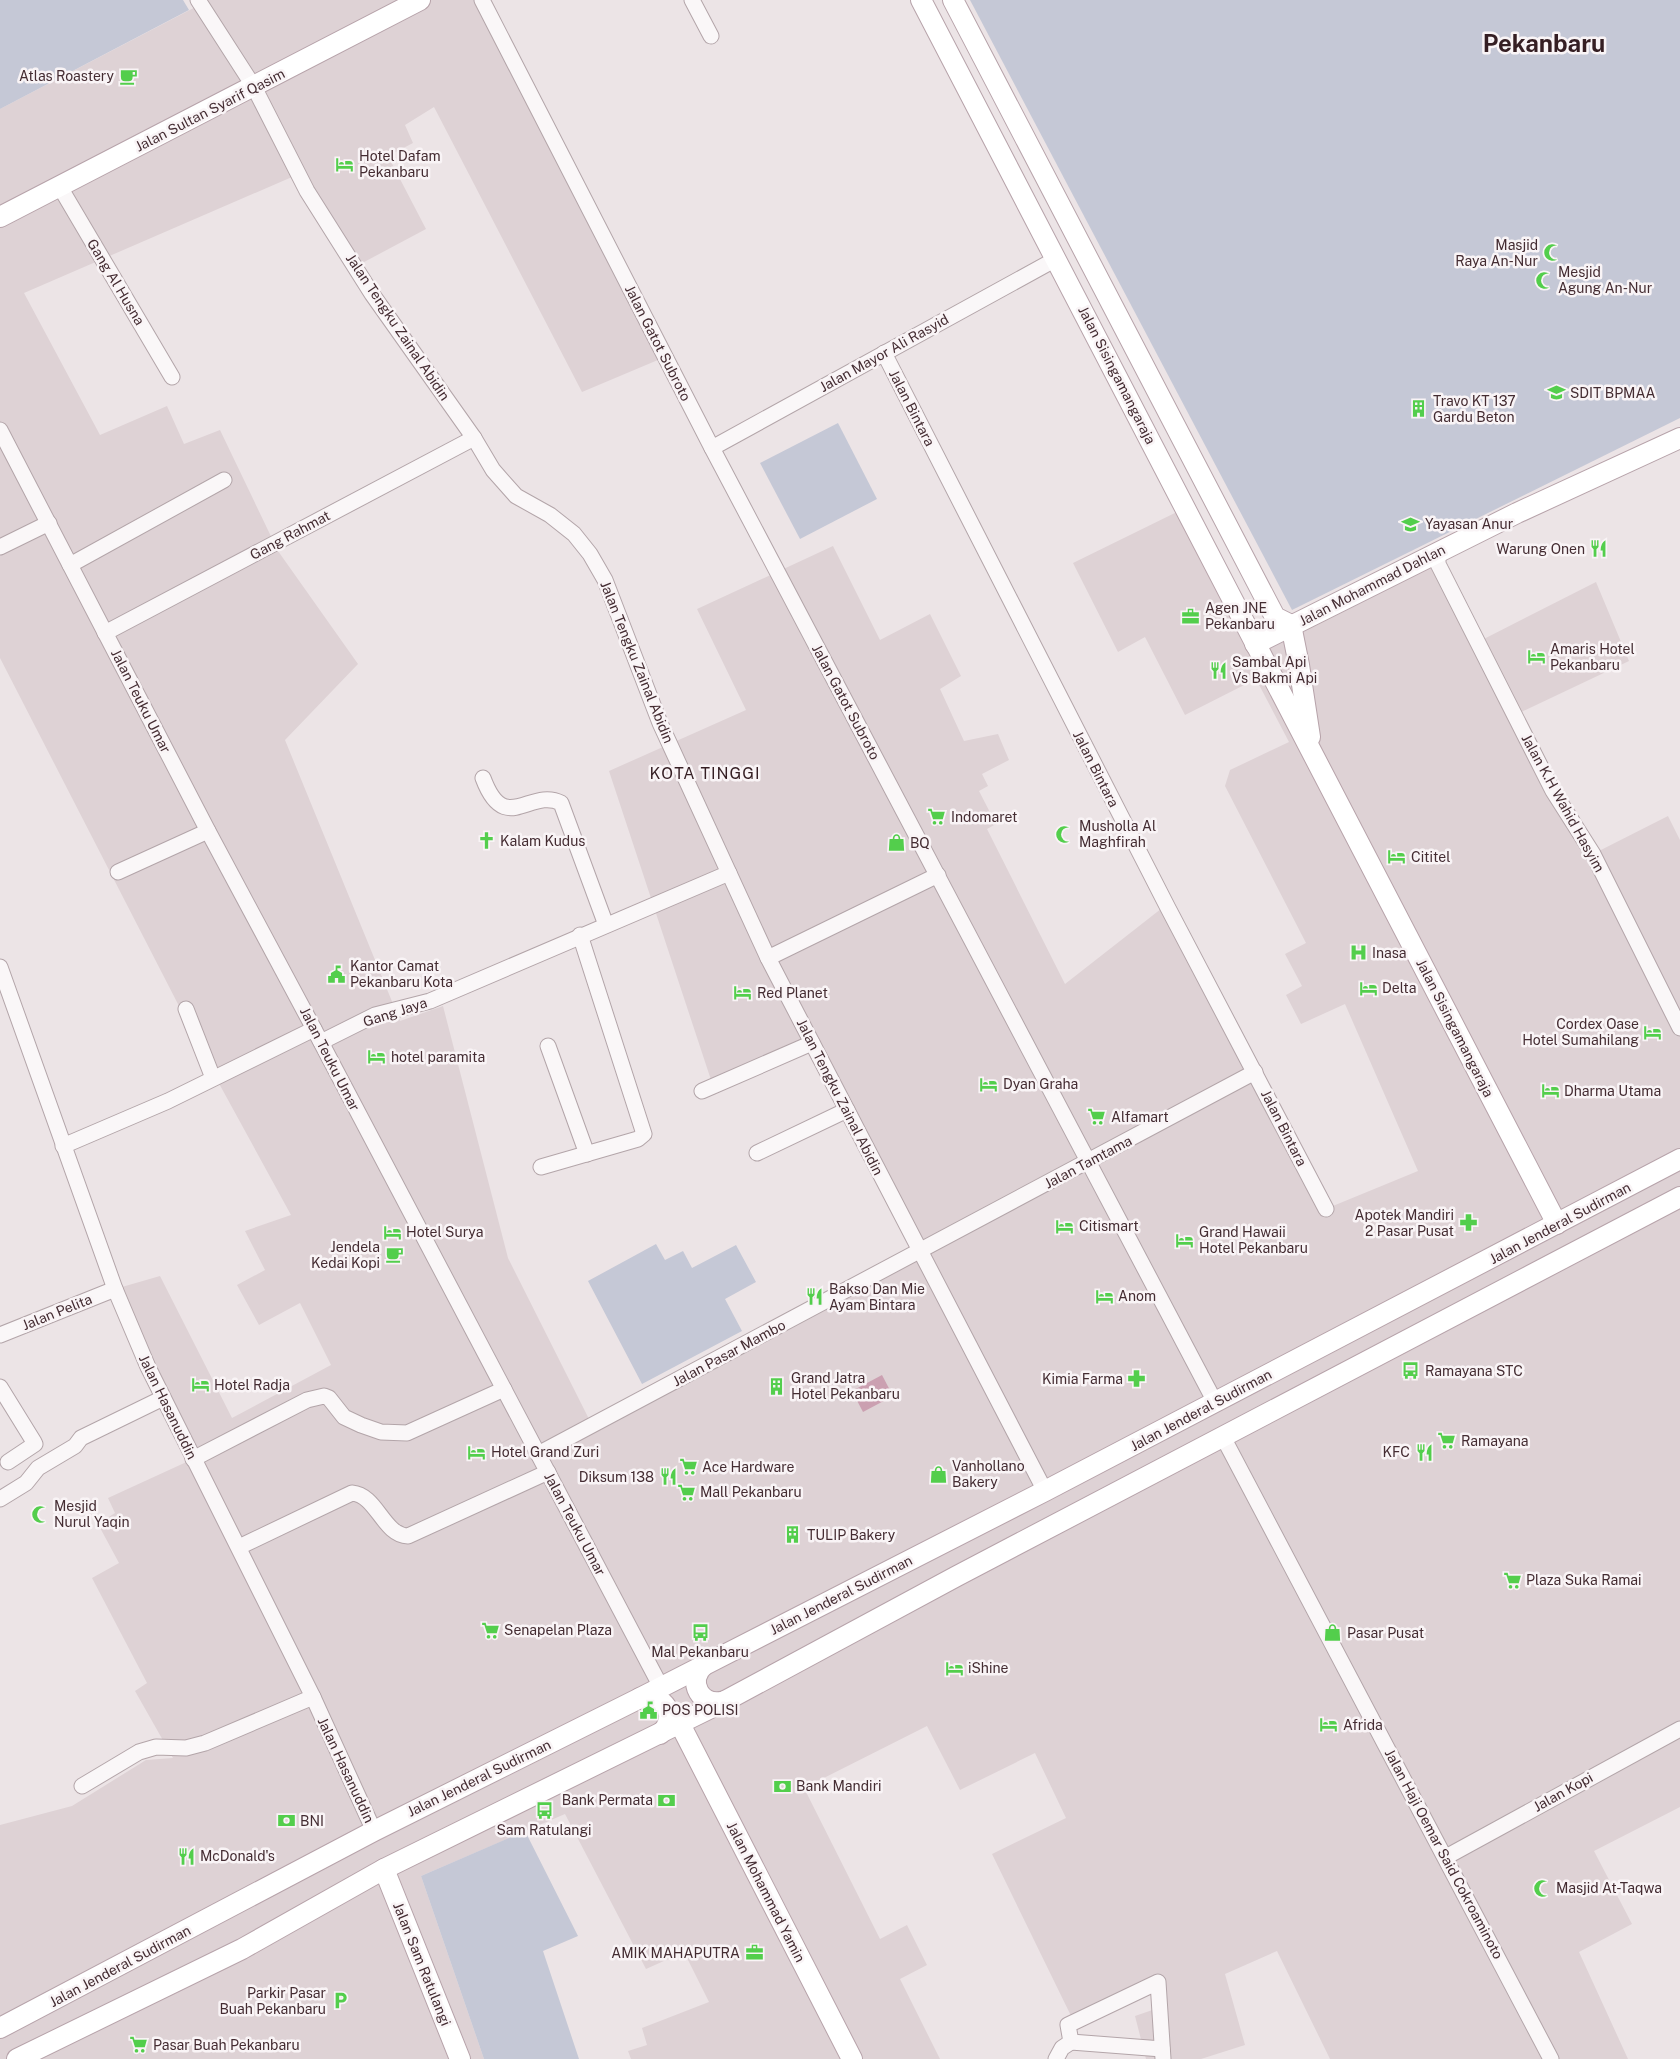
<svg xmlns="http://www.w3.org/2000/svg" width="1680" height="2059" font-family="'Public Sans',sans-serif">
<style>
.built{fill:#ded2d5}
.green{fill:#c5c8d6}
.water{fill:#cba0b1}
.lines{fill:none;stroke-linecap:round;stroke-linejoin:round}
.minor-casing{stroke:#b3a5a9;stroke-width:17}
.major-casing{stroke:#b7a3aa;stroke-width:22}
.minor{stroke:#faf7f8;stroke-width:15}
.major{stroke:#fff;stroke-width:20}
.labels{text-anchor:middle;stroke-width:5;stroke-linejoin:round;paint-order:stroke}
.poi-label{font-size:14px;fill:#442c32;stroke:#f9f4f6;text-anchor:start}
.street-label{font-size:14px;fill:#442c32;stroke:#f9f4f6}
.quarter-label{font-size:16px;letter-spacing:1px;fill:#351e23;stroke:#f9f4f6}
.town-label{font-size:24px;font-weight:bold;fill:#351e23;stroke:#f9f4f6}
</style>
<rect width="100%" height="100%" fill="#ece4e6"/>
<path class="built" d="M209,0H478L665,357L582,392L434,107L405,125L413,143L388,156L426,229L351,269L292,177L24,293L100,435L167,406L184,444L220,430L278,551L358,664L285,740L400,1021L443,1006L508,1258L592,1425L919,1251L812,1043L713,1086L609,771L746,710L697,609L833,546L880,640L930,614L961,676L940,689L964,741L998,734L1009,760L982,774L988,786L979,791L996,824L987,829L1065,984L1166,905L1328,1208L1418,1171L1345,1004L1301,1024L1286,995L1302,986L1285,954L1306,943L1225,786L1230,770L1289,742L1256,679L1185,715L1145,637L1118,652L1073,563L1185,508L1255,644L1438,551L1478,642L1596,582L1629,661L1515,715L1593,854L1668,816L1680,840V1807L1594,1851L1632,1924L1579,1952L1628,2059H1330L1277,1951L1225,1974L1245,2045L1201,2059H1146L1135,2016L1167,2005L1158,1982L1075,2024L992,1854L1066,1818L1035,1753L960,1790L927,1726L804,1788L880,1939L907,1925L927,1965L900,1979L940,2059H631L628,2051L647,2045L642,2028L709,2002L684,1952L646,1969L565,1814L421,1876L484,2059H0V1825L72,1806L146,1760L173,1758L135,1691L147,1683L92,1578L119,1563L98,1524L115,1513L108,1498L193,1459L115,1289L160,1276L232,1418L331,1365L300,1303L259,1325L237,1285L265,1270L245,1231L291,1215L216,1078L0,658V109Z"/>
<g class="green">
<path d="M0,0H183L189,10L0,109Z"/>
<path d="M970,0H1680V418L1292,610Z"/>
<path d="M838,423L877,499L800,539L760,463Z"/>
<path d="M656,1244L665,1260L683,1251L692,1268L736,1245L756,1282L725,1299L742,1331L642,1384L588,1281Z"/>
<path d="M525,1831L578,1936L543,1951L579,2059H484L421,1876Z"/>
</g>
<path class="water" d="M882,1375L893,1396L863,1412L852,1391Z"/>
<g class="lines">
<defs>
<g id="minor">
<path d="M198,0L254,87L307,191L372,294L474,438L493,470L516,496L550,515L574,534L590,554L605,580L660,723L768,958L1045,1491"/>
<path d="M482,0L712,448L1215,1402"/>
<path d="M692,0L711,36"/>
<path d="M60,187L172,377"/>
<path d="M884,353L1168,908L1326,1209"/>
<path d="M0,430L208,831L314,1029L661,1687"/>
<path d="M712,448L1056,259"/>
<path d="M0,547L49,523"/>
<path d="M1438,551V564L1553,791L1593,854L1680,1028"/>
<path d="M70,565L224,480"/>
<path d="M105,633L474,438"/>
<path d="M483,778C505,837 530,787 561,803L606,925"/>
<path d="M118,872L208,831"/>
<path d="M768,958L938,875"/>
<path d="M0,967L115,1289L148,1367L313,1697L374,1831"/>
<path d="M186,1009L213,1078"/>
<path d="M321,1042L375,1015L430,1001L729,873"/>
<path d="M548,1046L587,1154"/>
<path d="M702,1091L812,1043"/>
<path d="M63,1146L168,1101L314,1029"/>
<path d="M757,1153L847,1110"/>
<path d="M541,1167L638,1139L644,1134L580,935"/>
<path d="M0,1335L115,1289"/>
<path d="M0,1387L34,1442L35,1444L8,1462"/>
<path d="M1223,1437L1551,2059"/>
<path d="M538,1454L1255,1072"/>
<path d="M193,1459L307,1400L324,1396L329,1398L344,1417L361,1425L381,1432L407,1433L504,1389"/>
<path d="M0,1499L26,1483L38,1468L75,1446L81,1438L163,1398"/>
<path d="M239,1547L352,1493C377,1495 383,1535 408,1536L548,1472"/>
<path d="M82,1786L139,1752L156,1747L186,1748L205,1743L313,1697"/>
<path d="M1446,1857L1680,1729"/>
<path d="M1071,2042L1162,2049"/>
<path d="M1056,2059L1062,2048L1071,2042L1068,2025L1158,1982L1163,2059"/>
</g>
<g id="major">
<path d="M921,0L1557,1224"/>
<path d="M953,0L1275,617L1291,625L1299,665L1310,737"/>
<path d="M0,217L420,0"/>
<path d="M1255,644L1517,513L1680,438"/>
<path d="M704,1665C686,1682 701,1708 725,1701"/>
<path d="M640,1698C664,1692 680,1717 660,1734"/>
<path d="M680,1724L852,2059"/>
<path d="M384,1869L460,2059"/>
<path d="M0,2028L374,1831L640,1698L1045,1491L1680,1159"/>
<path d="M17,2059L242,1949L384,1869L725,1701L957,1576L1680,1197"/>
</g>
</defs>
<use href="#minor" class="minor-casing"/>
<use href="#major" class="major-casing"/>
<use href="#minor" class="minor"/>
<use href="#major" class="major"/>
</g>
<defs>
<symbol id="cafe-bare" viewBox="-9 -9 18 18"><path d="M-5.5-4.5H6V0H3Q3 3.5 0 3.5H-2.5Q-5.5 3.5-5.5 0ZM3-3.2v2h1.7v-2ZM-6 4.5H4V6H-6Z" fill="#53ce4c" stroke="#f9f4f6" stroke-width="2.5" paint-order="stroke"/></symbol>
<symbol id="hotel-bare" viewBox="-9 -9 18 18"><path d="M-6-4.5h1.5V1H6V5H4.5V3h-9V5H-6ZM-4 0a1.8 1.8 0 1 1 3.6 0ZM.5 0V-2.5h3Q6-2.5 6 0Z" fill="#53ce4c" stroke="#f9f4f6" stroke-width="2.5" paint-order="stroke"/></symbol>
<symbol id="mosque-bare" viewBox="-9 -9 18 18"><path d="M3.5-4.9A6 6 0 1 0 3.5 4.9A5 5 0 1 1 3.5-4.9Z" fill="#53ce4c" stroke="#f9f4f6" stroke-width="2.5" paint-order="stroke"/></symbol>
<symbol id="school-bare" viewBox="-9 -9 18 18"><path d="M0-5L7-2L0 1L-7-2ZM-4 1L0 2.5L4 1V4Q0 6-4 4Z" fill="#53ce4c" stroke="#f9f4f6" stroke-width="2.5" paint-order="stroke"/></symbol>
<symbol id="building-bare" viewBox="-9 -9 18 18"><path d="M-4-6H4V6H1V3H-1V6H-4ZM-2.5-4.3h1.7v1.8h-1.7ZM.8-4.3h1.7v1.8H.8ZM-2.5-1h1.7V.8h-1.7ZM.8-1h1.7V.8H.8Z" fill="#53ce4c" stroke="#f9f4f6" stroke-width="2.5" paint-order="stroke"/></symbol>
<symbol id="restaurant-bare" viewBox="-9 -9 18 18"><path d="M-5-6h1v4h1v-4h1v4h1v-4h1v5L-1.5 .5V6h-2V.5L-5-1ZM5-6V6H3V1.5H1.5Q1.5-4 5-6Z" fill="#53ce4c" stroke="#f9f4f6" stroke-width="2.5" paint-order="stroke"/></symbol>
<symbol id="office-bare" viewBox="-9 -9 18 18"><path d="M-6-3h4V-5.5h4V-3h4V5H-6ZM-1-4.5V-3h2v-1.5ZM-6 0V1H6V0Z" fill="#53ce4c" stroke="#f9f4f6" stroke-width="2.5" paint-order="stroke"/></symbol>
<symbol id="supermarket-bare" viewBox="-9 -9 18 18"><path d="M-6-5.5h2.5l.6 2H6L4.5 2H-2.5L-4.4-4H-6ZM-1.5 3.2a1.3 1.3 0 1 0 .1 0ZM3 3.2a1.3 1.3 0 1 0 .1 0Z" fill="#53ce4c" stroke="#f9f4f6" stroke-width="2.5" paint-order="stroke"/></symbol>
<symbol id="church-bare" viewBox="-9 -9 18 18"><path d="M-1.2-6h2.4v3.5h3.3v2.4h-3.3V6h-2.4V-.1h-3.3v-2.4h3.3Z" fill="#53ce4c" stroke="#f9f4f6" stroke-width="2.5" paint-order="stroke"/></symbol>
<symbol id="shop-bare" viewBox="-9 -9 18 18"><path d="M-5-2.5h2.3a2.7 3.5 0 0 1 5.4 0H5L5.5 6h-11ZM-1.5-2.5h3a1.5 2.3 0 0 0-3 0Z" fill="#53ce4c" stroke="#f9f4f6" stroke-width="2.5" paint-order="stroke"/></symbol>
<symbol id="hospital-bare" viewBox="-9 -9 18 18"><path d="M-5-5h3v3.5h4V-5h3V5h-3V1.5h-4V5h-3Z" fill="#53ce4c" stroke="#f9f4f6" stroke-width="2.5" paint-order="stroke"/></symbol>
<symbol id="civic-bare" viewBox="-9 -9 18 18"><path d="M-.6-6.5H3V-4.5H.6V-3L4-1V1h2V6H-6V1h2V-1L-.6-3ZM-1.2 2.5V6h2.4V2.5Z" fill="#53ce4c" stroke="#f9f4f6" stroke-width="2.5" paint-order="stroke"/></symbol>
<symbol id="pharmacy-bare" viewBox="-9 -9 18 18"><path d="M-2-6h4v4h4v4h-4v4h-4v-4h-4v-4h4Z" fill="#53ce4c" stroke="#f9f4f6" stroke-width="2.5" paint-order="stroke"/></symbol>
<symbol id="bus-bare" viewBox="-9 -9 18 18"><path d="M-5-6H5V4H4V6H2V4H-2V6H-4V4H-5ZM-3.5-4V0h7V-4ZM-3.5 1.2v1.5H-2V1.2ZM2 1.2v1.5H3.5V1.2Z" fill="#53ce4c" stroke="#f9f4f6" stroke-width="2.5" paint-order="stroke"/></symbol>
<symbol id="bank-bare" viewBox="-9 -9 18 18"><path d="M-6-4H6V4H-6ZM0-2.3a2.3 2.3 0 1 0 0 4.6a2.3 2.3 0 1 0 0-4.6Z" fill="#53ce4c" stroke="#f9f4f6" stroke-width="2.5" paint-order="stroke"/></symbol>
<symbol id="parking-bare" viewBox="-9 -9 18 18"><path d="M-3.5-5.5H1a3.5 3.5 0 0 1 0 7H-1V5.5H-3.5ZM-1-3.4V-.6H.8a1.4 1.4 0 0 0 0-2.8Z" fill="#53ce4c" stroke="#f9f4f6" stroke-width="2.5" paint-order="stroke"/></symbol>
</defs>
<g fill-rule="evenodd">
<use href="#cafe-bare" x="116" y="64" width="25" height="25"/>
<use href="#hotel-bare" x="332" y="152" width="25" height="25"/>
<use href="#mosque-bare" x="1540" y="240" width="25" height="25"/>
<use href="#mosque-bare" x="1532" y="268" width="25" height="25"/>
<use href="#school-bare" x="1544" y="380" width="25" height="25"/>
<use href="#building-bare" x="1406" y="396" width="25" height="25"/>
<use href="#school-bare" x="1398" y="512" width="25" height="25"/>
<use href="#restaurant-bare" x="1586" y="536" width="25" height="25"/>
<use href="#office-bare" x="1178" y="604" width="25" height="25"/>
<use href="#hotel-bare" x="1524" y="644" width="25" height="25"/>
<use href="#restaurant-bare" x="1206" y="658" width="25" height="25"/>
<use href="#supermarket-bare" x="924" y="804" width="25" height="25"/>
<use href="#mosque-bare" x="1052" y="822" width="25" height="25"/>
<use href="#church-bare" x="474" y="828" width="25" height="25"/>
<use href="#shop-bare" x="884" y="830" width="25" height="25"/>
<use href="#hotel-bare" x="1384" y="844" width="25" height="25"/>
<use href="#hospital-bare" x="1346" y="940" width="25" height="25"/>
<use href="#civic-bare" x="324" y="962" width="25" height="25"/>
<use href="#hotel-bare" x="1356" y="976" width="25" height="25"/>
<use href="#hotel-bare" x="730" y="980" width="25" height="25"/>
<use href="#hotel-bare" x="1640" y="1020" width="25" height="25"/>
<use href="#hotel-bare" x="364" y="1044" width="25" height="25"/>
<use href="#hotel-bare" x="976" y="1072" width="25" height="25"/>
<use href="#hotel-bare" x="1538" y="1078" width="25" height="25"/>
<use href="#supermarket-bare" x="1084" y="1104" width="25" height="25"/>
<use href="#pharmacy-bare" x="1456" y="1210" width="25" height="25"/>
<use href="#hotel-bare" x="1052" y="1214" width="25" height="25"/>
<use href="#hotel-bare" x="380" y="1220" width="25" height="25"/>
<use href="#hotel-bare" x="1172" y="1228" width="25" height="25"/>
<use href="#cafe-bare" x="382" y="1242" width="25" height="25"/>
<use href="#hotel-bare" x="1092" y="1284" width="25" height="25"/>
<use href="#restaurant-bare" x="802" y="1284" width="25" height="25"/>
<use href="#bus-bare" x="1398" y="1358" width="25" height="25"/>
<use href="#pharmacy-bare" x="1124" y="1366" width="25" height="25"/>
<use href="#hotel-bare" x="188" y="1372" width="25" height="25"/>
<use href="#building-bare" x="764" y="1374" width="25" height="25"/>
<use href="#supermarket-bare" x="1434" y="1428" width="25" height="25"/>
<use href="#hotel-bare" x="464" y="1440" width="25" height="25"/>
<use href="#restaurant-bare" x="1412" y="1440" width="25" height="25"/>
<use href="#supermarket-bare" x="676" y="1454" width="25" height="25"/>
<use href="#shop-bare" x="926" y="1462" width="25" height="25"/>
<use href="#restaurant-bare" x="656" y="1464" width="25" height="25"/>
<use href="#supermarket-bare" x="674" y="1480" width="25" height="25"/>
<use href="#mosque-bare" x="28" y="1502" width="25" height="25"/>
<use href="#building-bare" x="780" y="1522" width="25" height="25"/>
<use href="#supermarket-bare" x="1500" y="1568" width="25" height="25"/>
<use href="#supermarket-bare" x="478" y="1618" width="25" height="25"/>
<use href="#bus-bare" x="688" y="1620" width="25" height="25"/>
<use href="#shop-bare" x="1320" y="1620" width="25" height="25"/>
<use href="#hotel-bare" x="942" y="1656" width="25" height="25"/>
<use href="#civic-bare" x="636" y="1698" width="25" height="25"/>
<use href="#hotel-bare" x="1316" y="1712" width="25" height="25"/>
<use href="#bank-bare" x="770" y="1774" width="25" height="25"/>
<use href="#bank-bare" x="654" y="1788" width="25" height="25"/>
<use href="#bus-bare" x="532" y="1798" width="25" height="25"/>
<use href="#bank-bare" x="274" y="1808" width="25" height="25"/>
<use href="#restaurant-bare" x="174" y="1844" width="25" height="25"/>
<use href="#mosque-bare" x="1530" y="1876" width="25" height="25"/>
<use href="#office-bare" x="742" y="1940" width="25" height="25"/>
<use href="#parking-bare" x="328" y="1988" width="25" height="25"/>
<use href="#supermarket-bare" x="126" y="2032" width="25" height="25"/>
</g>
<g class="labels">
<g class="poi-label">
<text x="114" y="81" text-anchor="end">Atlas Roastery</text>
<text x="359" y="161">Hotel Dafam<tspan x="359" dy="16">Pekanbaru</tspan></text>
<text x="1538" y="250" text-anchor="end">Masjid<tspan x="1538" dy="16">Raya An-Nur</tspan></text>
<text x="1558" y="277">Mesjid<tspan x="1558" dy="16">Agung An-Nur</tspan></text>
<text x="1570" y="398">SDIT BPMAA</text>
<text x="1433" y="406">Travo KT 137<tspan x="1433" dy="16">Gardu Beton</tspan></text>
<text x="1425" y="529">Yayasan Anur</text>
<text x="1585" y="554" text-anchor="end">Warung Onen</text>
<text x="1205" y="613">Agen JNE<tspan x="1205" dy="16">Pekanbaru</tspan></text>
<text x="1550" y="654">Amaris Hotel<tspan x="1550" dy="16">Pekanbaru</tspan></text>
<text x="1232" y="667">Sambal Api<tspan x="1232" dy="16">Vs Bakmi Api</tspan></text>
<text x="951" y="822">Indomaret</text>
<text x="1079" y="831">Musholla Al<tspan x="1079" dy="16">Maghfirah</tspan></text>
<text x="500" y="846">Kalam Kudus</text>
<text x="910" y="848">BQ</text>
<text x="1411" y="862">Cititel</text>
<text x="1372" y="958">Inasa</text>
<text x="350" y="971">Kantor Camat<tspan x="350" dy="16">Pekanbaru Kota</tspan></text>
<text x="1382" y="993">Delta</text>
<text x="757" y="998">Red Planet</text>
<text x="1639" y="1029" text-anchor="end">Cordex Oase<tspan x="1639" dy="16">Hotel Sumahilang</tspan></text>
<text x="391" y="1062">hotel paramita</text>
<text x="1003" y="1089">Dyan Graha</text>
<text x="1564" y="1096">Dharma Utama</text>
<text x="1111" y="1122">Alfamart</text>
<text x="1454" y="1220" text-anchor="end">Apotek Mandiri<tspan x="1454" dy="16">2 Pasar Pusat</tspan></text>
<text x="1079" y="1231">Citismart</text>
<text x="406" y="1237">Hotel Surya</text>
<text x="1199" y="1237">Grand Hawaii<tspan x="1199" dy="16">Hotel Pekanbaru</tspan></text>
<text x="380" y="1252" text-anchor="end">Jendela<tspan x="380" dy="16">Kedai Kopi</tspan></text>
<text x="829" y="1294">Bakso Dan Mie<tspan x="829" dy="16">Ayam Bintara</tspan></text>
<text x="1118" y="1301">Anom</text>
<text x="1425" y="1376">Ramayana STC</text>
<text x="791" y="1383">Grand Jatra<tspan x="791" dy="16">Hotel Pekanbaru</tspan></text>
<text x="1123" y="1384" text-anchor="end">Kimia Farma</text>
<text x="214" y="1390">Hotel Radja</text>
<text x="1461" y="1446">Ramayana</text>
<text x="491" y="1457">Hotel Grand Zuri</text>
<text x="1410" y="1457" text-anchor="end">KFC</text>
<text x="952" y="1471">Vanhollano<tspan x="952" dy="16">Bakery</tspan></text>
<text x="702" y="1472">Ace Hardware</text>
<text x="654" y="1482" text-anchor="end">Diksum 138</text>
<text x="700" y="1497">Mall Pekanbaru</text>
<text x="54" y="1511">Mesjid<tspan x="54" dy="16">Nurul Yaqin</tspan></text>
<text x="807" y="1540">TULIP Bakery</text>
<text x="1526" y="1585">Plaza Suka Ramai</text>
<text x="504" y="1635">Senapelan Plaza</text>
<text x="1347" y="1638">Pasar Pusat</text>
<text x="700" y="1657" text-anchor="middle">Mal Pekanbaru</text>
<text x="968" y="1673">iShine</text>
<text x="662" y="1715">POS POLISI</text>
<text x="1343" y="1730">Afrida</text>
<text x="796" y="1791">Bank Mandiri</text>
<text x="653" y="1805" text-anchor="end">Bank Permata</text>
<text x="300" y="1826">BNI</text>
<text x="544" y="1835" text-anchor="middle">Sam Ratulangi</text>
<text x="200" y="1861">McDonald's</text>
<text x="1556" y="1893">Masjid At-Taqwa</text>
<text x="740" y="1958" text-anchor="end">AMIK MAHAPUTRA</text>
<text x="326" y="1998" text-anchor="end">Parkir Pasar<tspan x="326" dy="16">Buah Pekanbaru</tspan></text>
<text x="153" y="2050">Pasar Buah Pekanbaru</text>
</g>
<g class="street-label">
<text transform="translate(210 110) rotate(-27)" y="5">Jalan Sultan Syarif Qasim</text>
<text transform="translate(116 282) rotate(59)" y="5">Gang Al Husna</text>
<text transform="translate(398 327) rotate(56)" y="5">Jalan Tengku Zainal Abidin</text>
<text transform="translate(658 343) rotate(63)" y="5">Jalan Gatot Subroto</text>
<text transform="translate(884 353) rotate(-29)" y="5">Jalan Mayor Ali Rasyid</text>
<text transform="translate(1117 375) rotate(63)" y="5">Jalan Sisingamangaraja</text>
<text transform="translate(912 408) rotate(63)" y="5">Jalan Bintara</text>
<text transform="translate(290 535) rotate(-28)" y="5">Gang Rahmat</text>
<text transform="translate(1372 585) rotate(-27)" y="5">Jalan Mohammad Dahlan</text>
<text transform="translate(637 662) rotate(68)" y="5">Jalan Tengku Zainal Abidin</text>
<text transform="translate(141 701) rotate(63)" y="5">Jalan Teuku Umar</text>
<text transform="translate(846 702) rotate(62)" y="5">Jalan Gatot Subroto</text>
<text transform="translate(1096 769) rotate(63)" y="5">Jalan Bintara</text>
<text transform="translate(1563 803) rotate(61)" y="5">Jalan K.H Wahid Hasyim</text>
<text transform="translate(395 1012) rotate(-18)" y="5">Gang Jaya</text>
<text transform="translate(1455 1028) rotate(63)" y="5">Jalan Sisingamangaraja</text>
<text transform="translate(330 1059) rotate(63)" y="5">Jalan Teuku Umar</text>
<text transform="translate(840 1097) rotate(63)" y="5">Jalan Tengku Zainal Abidin</text>
<text transform="translate(1284 1128) rotate(63)" y="5">Jalan Bintara</text>
<text transform="translate(1088 1162) rotate(-28)" y="5">Jalan Tamtama</text>
<text transform="translate(1560 1223) rotate(-28)" y="5">Jalan Jenderal Sudirman</text>
<text transform="translate(57 1312) rotate(-22)" y="5">Jalan Pelita</text>
<text transform="translate(729 1353) rotate(-28)" y="5">Jalan Pasar Mambo</text>
<text transform="translate(168 1407) rotate(64)" y="5">Jalan Hasanuddin</text>
<text transform="translate(1201 1410) rotate(-28)" y="5">Jalan Jenderal Sudirman</text>
<text transform="translate(575 1524) rotate(62)" y="5">Jalan Teuku Umar</text>
<text transform="translate(841 1595) rotate(-27)" y="5">Jalan Jenderal Sudirman</text>
<text transform="translate(346 1770) rotate(65)" y="5">Jalan Hasanuddin</text>
<text transform="translate(479 1778) rotate(-26)" y="5">Jalan Jenderal Sudirman</text>
<text transform="translate(1563 1792) rotate(-29)" y="5">Jalan Kopi</text>
<text transform="translate(1444 1854) rotate(62)" y="5">Jalan Haji Oemar Said Cokroaminoto</text>
<text transform="translate(766 1892) rotate(63)" y="5">Jalan Mohammad Yamin</text>
<text transform="translate(422 1964) rotate(68)" y="5">Jalan Sam Ratulangi</text>
<text transform="translate(120 1966) rotate(-28)" y="5">Jalan Jenderal Sudirman</text>
</g>
<g class="quarter-label">
<text x="705" y="779">KOTA TINGGI</text>
</g>
<g class="town-label">
<text x="1544" y="52">Pekanbaru</text>
</g>
</g>
</svg>
